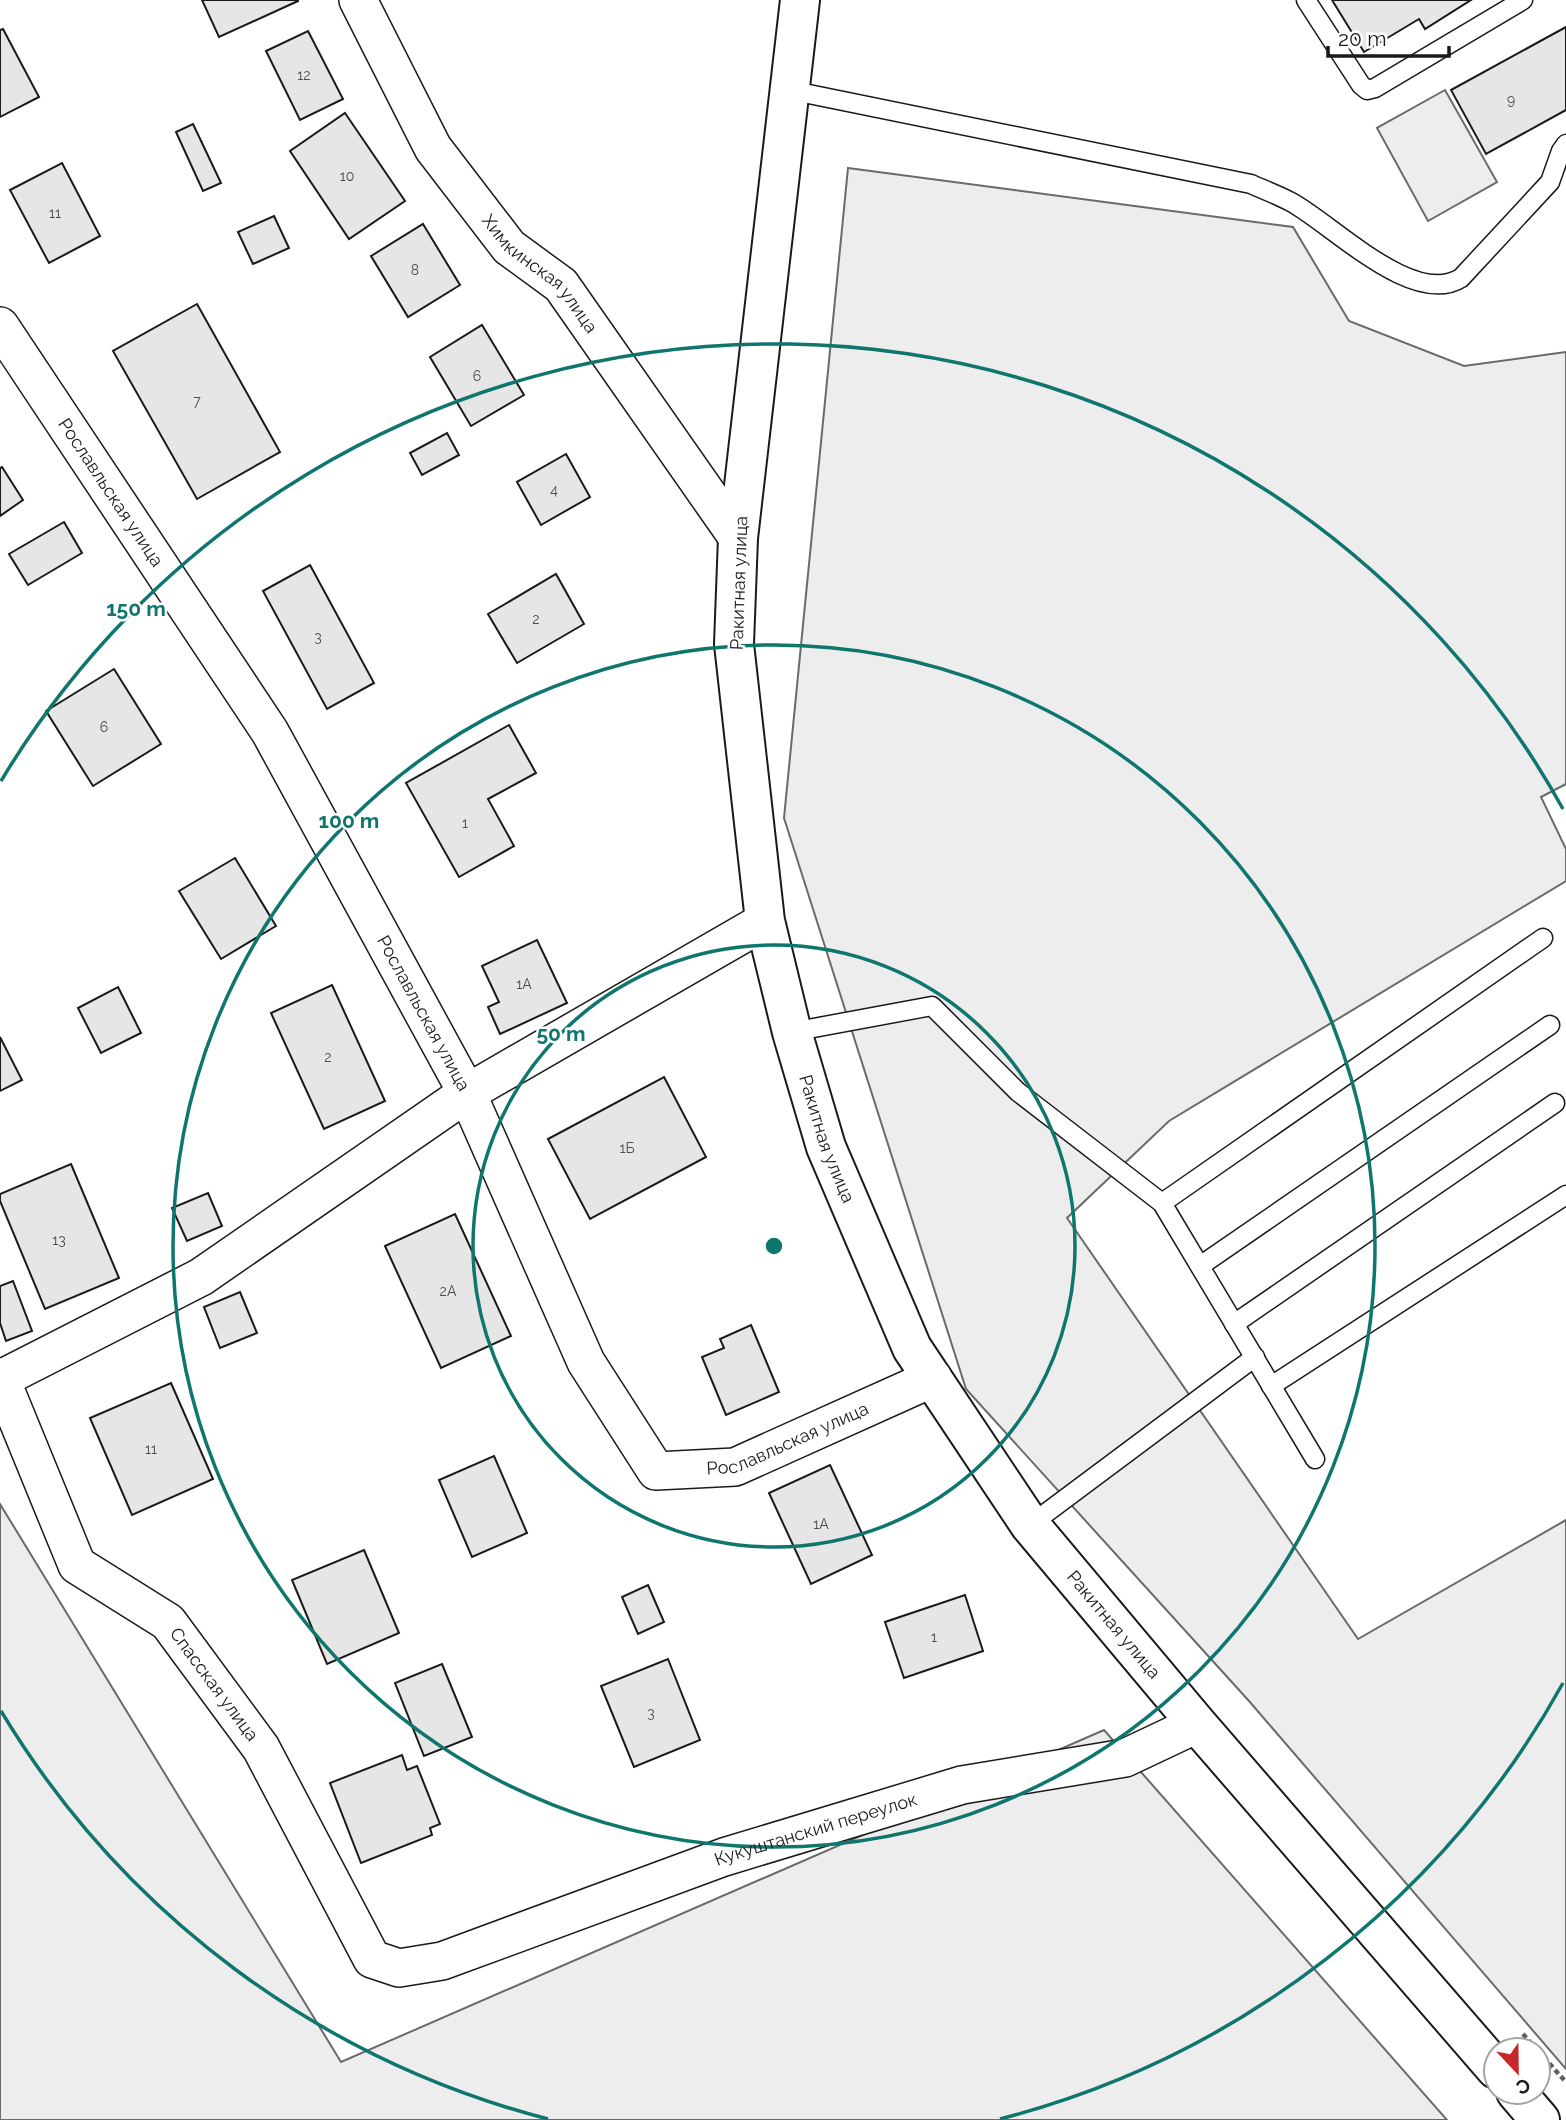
<svg xmlns="http://www.w3.org/2000/svg" width="1566" height="2120" font-family="Raleway,sans-serif">
<style>
.built{fill:#ededed;stroke:#6a6a6a;stroke-width:2}
.building{fill:#e6e6e6;stroke:#1a1a1a;stroke-width:2}
.lines{fill:none;stroke-linecap:round;stroke-linejoin:round}
.service-casing{stroke:#1a1a1a;stroke-width:21}
.minor-casing{stroke:#1a1a1a;stroke-width:40}
.tertiary-casing{stroke:#1a1a1a;stroke-width:42}
.path{stroke:#5f5f5f;stroke-width:4.5;stroke-dasharray:5 3.5;stroke-linecap:butt}
.service{stroke:#fff;stroke-width:18}
.minor{stroke:#fff;stroke-width:37}
.tertiary{stroke:#fff;stroke-width:38}
.ring{fill:none;stroke:#0f766e;stroke-width:3.5}
.labels{text-anchor:middle;stroke-width:5;stroke-linejoin:round;paint-order:stroke}
.number-label{font-size:14px;fill:#4d4d4d}
.street-label{font-size:18px;fill:#1a1a1a;stroke:#fff}
.centre{fill:#0f766e;stroke:#fff;stroke-width:3.5}
.ring-label{font-size:21px;text-anchor:middle;font-weight:bold;fill:#0f766e;stroke:#fff;stroke-width:5;stroke-linejoin:round;paint-order:stroke}
</style>
<rect width="100%" height="100%" fill="#fff"/>
<g class="built">
<path d="M1445,90L1497,182L1428,221L1377,128Z"/>
<path d="M848,168L1293,227L1349,321L1464,366L1566,352V784L1541,797L1566,849V881L1169,1121L1067,1218L1358,1639L1566,1520V2069L1249,1701L966,1389L784,818Z"/>
<path d="M0,1504L341,2062L1104,1730L1447,2120H0Z"/>
</g>
<g class="building">
<path d="M202,0H298V1L219,37Z"/>
<path d="M1332,0H1471L1425,29L1419,19L1364,52Z"/>
<path d="M1566,27V110L1486,154L1451,90Z"/>
<path d="M3,29L39,97L0,117V30Z"/>
<path d="M308,31L343,99L300,120L266,51Z"/>
<path d="M345,113L405,201L349,239L290,151Z"/>
<path d="M193,124L221,183L203,191L176,132Z"/>
<path d="M62,163L100,236L49,263L10,190Z"/>
<path d="M274,216L289,248L253,264L238,232Z"/>
<path d="M423,224L460,285L408,317L371,256Z"/>
<path d="M197,304L280,452L197,499L113,351Z"/>
<path d="M482,325L524,395L471,426L430,357Z"/>
<path d="M447,433L459,455L422,475L410,453Z"/>
<path d="M566,454L590,497L541,525L517,482Z"/>
<path d="M2,467L23,500L0,516V468Z"/>
<path d="M64,522L82,553L28,585L9,554Z"/>
<path d="M310,565L374,683L327,709L263,591Z"/>
<path d="M556,574L584,624L517,663L488,614Z"/>
<path d="M114,669L161,744L93,786L46,711Z"/>
<path d="M509,725L536,773L488,799L514,846L459,877L406,783Z"/>
<path d="M235,858L276,926L221,959L179,891Z"/>
<path d="M537,940L567,1003L500,1034L488,1007L499,1002L482,966Z"/>
<path d="M332,985L385,1101L324,1129L271,1013Z"/>
<path d="M118,987L141,1033L101,1053L78,1008Z"/>
<path d="M0,1037L22,1080L0,1091Z"/>
<path d="M664,1077L706,1157L590,1219L548,1139Z"/>
<path d="M71,1164L119,1278L45,1309L0,1201V1194Z"/>
<path d="M208,1193L222,1226L187,1241L172,1208Z"/>
<path d="M455,1214L511,1336L441,1368L385,1246Z"/>
<path d="M13,1281L32,1331L6,1341L0,1323V1286Z"/>
<path d="M240,1292L257,1333L220,1348L204,1307Z"/>
<path d="M751,1325L779,1392L726,1415L702,1357L724,1348L720,1339Z"/>
<path d="M171,1383L213,1479L132,1515L90,1418Z"/>
<path d="M494,1456L527,1533L472,1557L439,1480Z"/>
<path d="M830,1465L872,1555L811,1584L769,1493Z"/>
<path d="M364,1550L399,1633L327,1664L292,1580Z"/>
<path d="M648,1585L664,1622L638,1634L622,1597Z"/>
<path d="M965,1595L983,1651L904,1678L885,1622Z"/>
<path d="M668,1659L700,1740L634,1767L601,1686Z"/>
<path d="M442,1664L472,1737L424,1756L395,1683Z"/>
<path d="M402,1755L407,1770L417,1766L440,1824L430,1828L432,1835L361,1863L330,1783Z"/>
</g>
<g class="lines">
<defs>
<g id="service">
<path d="M1306,0L1361,85L1367,90L1375,88L1523,0"/>
<path d="M789,90L1251,184C1264,190 1278,195 1291,202C1332,224 1413,308 1461,278L1550,182L1561,151L1566,144"/>
<path d="M792,1032L932,1006L1018,1092L1162,1203L1315,1459"/>
<path d="M1162,1203L1543,938"/>
<path d="M1200,1266L1550,1025"/>
<path d="M1234,1324L1555,1103"/>
<path d="M1271,1386L1566,1195"/>
<path d="M1030,1525L1255,1357"/>
</g>
<g id="minor">
<path id="s1" d="M358,0L433,148L509,247L561,285L738,538"/>
<path id="s2" d="M0,326L270,732L467,1093L586,1362L656,1471L735,1467L933,1378"/>
<path id="s3" d="M0,1377L77,1565L168,1622L261,1748L372,1959L399,1968L442,1961L724,1857L962,1785L1125,1758L1197,1724"/>
<path d="M1,1379L201,1277L467,1093L765,921"/>
</g>
<g id="tertiary">
<path id="s4" d="M800,0L738,538L734,644L765,921L792,1032L826,1147L912,1348L1030,1525L1197,1724L1496,2069"/>
<path d="M1516,2092L1540,2120"/>
</g>
</defs>
<use href="#service" class="service-casing"/>
<use href="#minor" class="minor-casing"/>
<use href="#tertiary" class="tertiary-casing"/>
<g class="path">
<path d="M1523,2034L1537,2050"/>
<path d="M1538,2051L1566,2082"/>
</g>
<use href="#service" class="service"/>
<use href="#minor" class="minor"/>
<use href="#tertiary" class="tertiary"/>
</g>
<g class="ring">
<circle cx="774" cy="1246" r="301"/>
<circle cx="774" cy="1246" r="601"/>
<path d="M1563 1683A902 902 0 0 1 1000 2119M548 2119A902 902 0 0 1 1 1711M1 781A902 902 0 0 1 1563 809"/>
</g>
<g class="labels">
<g class="number-label">
<text x="304" y="80">12</text>
<text x="1511" y="105">9</text>
<text x="347" y="181">10</text>
<text x="55" y="218">11</text>
<text x="415" y="275">8</text>
<text x="477" y="381">6</text>
<text x="197" y="406">7</text>
<text x="554" y="495">4</text>
<text x="536" y="624">2</text>
<text x="318" y="642">3</text>
<text x="104" y="732">6</text>
<text x="465" y="828">1</text>
<text x="524" y="989">1А</text>
<text x="328" y="1062">2</text>
<text x="627" y="1153">1Б</text>
<text x="59" y="1245">13</text>
<text x="448" y="1296">2А</text>
<text x="151" y="1454">11</text>
<text x="821" y="1529">1А</text>
<text x="934" y="1642">1</text>
<text x="651" y="1718">3</text>
</g>
<g class="street-label">
<text dy="6" stroke="none"><textPath href="#s1" startOffset="332">Химкинская улица</textPath></text>
<text dy="6" stroke="none"><textPath href="#s2" startOffset="200">Рославльская улица</textPath></text>
<text transform="translate(739 583) rotate(-88)" y="6">Ракитная улица</text>
<text dy="6" stroke="none"><textPath href="#s2" startOffset="808">Рославльская улица</textPath></text>
<text dy="6" stroke="none"><textPath href="#s4" startOffset="1153">Ракитная улица</textPath></text>
<text dy="6" stroke="none"><textPath href="#s2" startOffset="1460">Рославльская улица</textPath></text>
<text dy="6" stroke="none"><textPath href="#s4" startOffset="1722">Ракитная улица</textPath></text>
<text dy="6" stroke="none"><textPath href="#s3" startOffset="388">Спасская улица</textPath></text>
<text dy="6" stroke="none"><textPath href="#s3" startOffset="1174">Кукуштанский переулок</textPath></text>
</g>
</g>
<circle cx="774" cy="1246" r="10" class="centre"/>
<g class="ring-label">
<text x="136" y="616">150 m</text>
<text x="349" y="828">100 m</text>
<text x="561" y="1041">50 m</text>
</g>
<g transform="translate(1517 2071) rotate(158)"><circle r="33" fill="#ffffff" stroke="#a3a3a3" stroke-width="2"/>
<path d="M0-5L12 26L0 18L-12 26Z" fill="#c62828"/>
<text y="-10" font-size="19" font-weight="bold" text-anchor="middle" fill="#1a1a1a">С</text>
</g>
<path d="M1328 46v10h121v-10" fill="none" stroke="#1a1a1a" stroke-width="3.5"/>
<text x="1338" y="46" font-size="21" fill="#1a1a1a" stroke="#ffffff" stroke-width="5" paint-order="stroke">20 m</text>
</svg>
